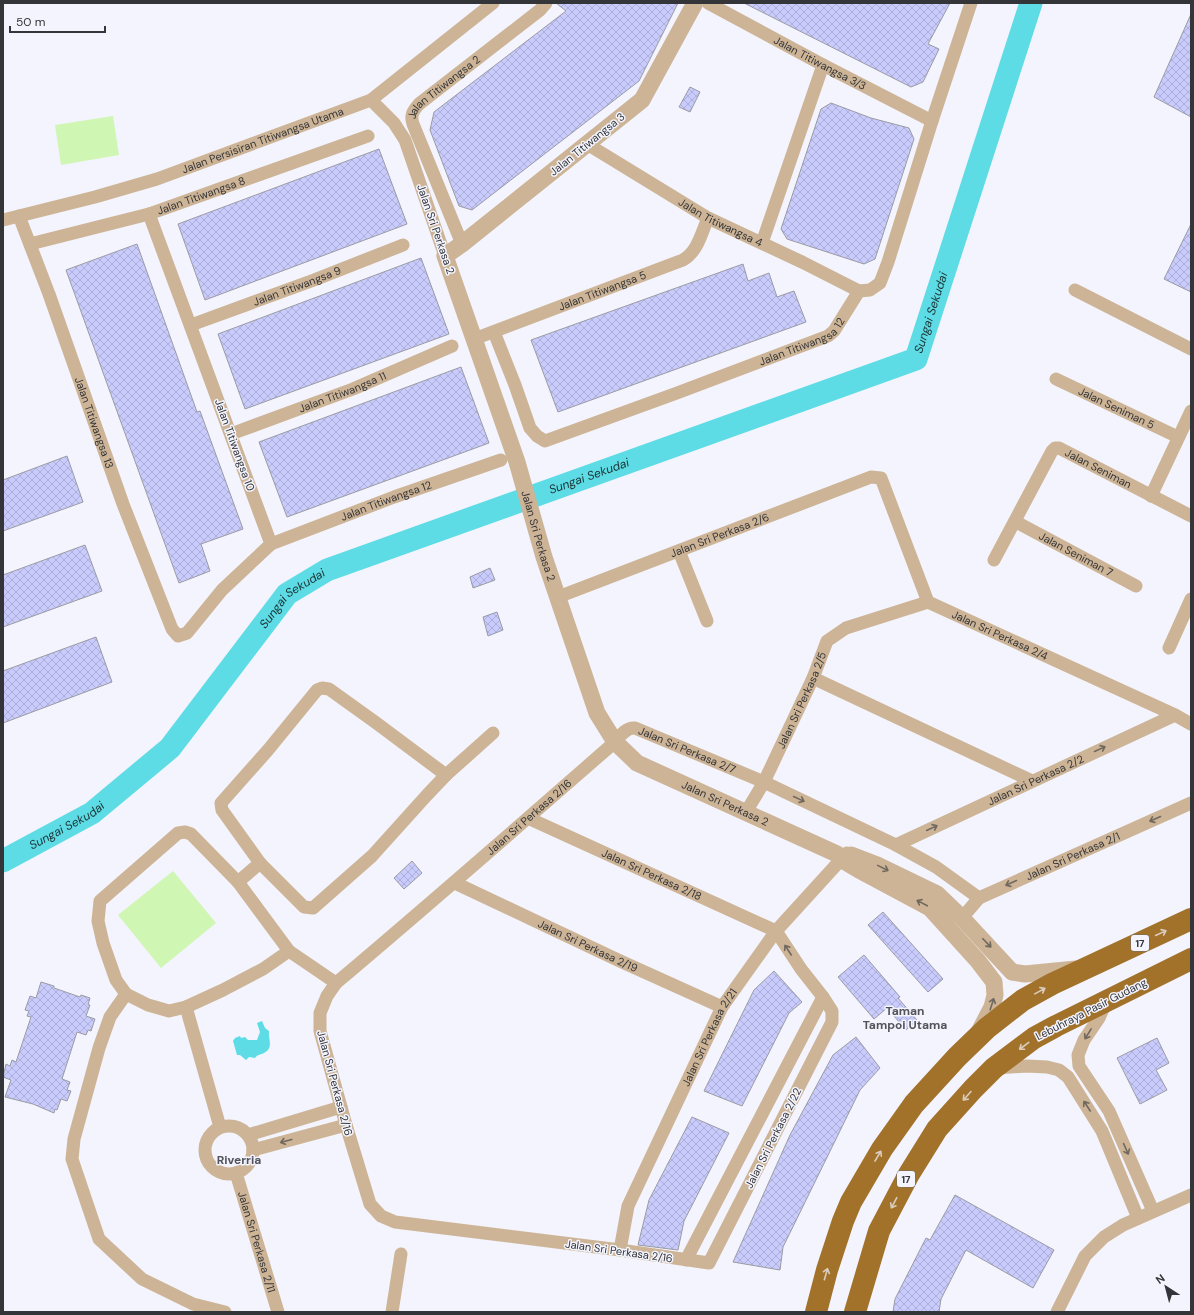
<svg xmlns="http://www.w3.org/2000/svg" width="1194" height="1315" font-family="'DM Sans',sans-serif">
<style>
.grass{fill:#d0f6b3}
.water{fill:#5ddce5}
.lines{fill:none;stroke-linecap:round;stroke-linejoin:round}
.river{stroke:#5ddce5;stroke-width:23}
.building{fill:url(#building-cross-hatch);stroke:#9b9ba4}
.minor{stroke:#cdb496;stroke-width:13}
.tertiary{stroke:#cdb496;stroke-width:17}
.trunk{stroke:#a2722a;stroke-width:22}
.oneway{stroke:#71685e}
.oneway2{stroke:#dbcdbe}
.labels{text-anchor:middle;stroke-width:3;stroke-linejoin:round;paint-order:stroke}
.shield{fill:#f3f4fd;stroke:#6d6e73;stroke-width:1}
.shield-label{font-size:10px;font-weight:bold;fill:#343538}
.street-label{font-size:11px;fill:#343538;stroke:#f3f4fd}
.water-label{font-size:12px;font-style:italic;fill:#1b3133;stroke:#f3f4fd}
.neighbourhood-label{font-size:12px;font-weight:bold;fill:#53535b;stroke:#f3f4fd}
</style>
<defs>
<pattern id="building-cross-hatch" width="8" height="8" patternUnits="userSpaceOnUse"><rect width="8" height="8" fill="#c8cbfb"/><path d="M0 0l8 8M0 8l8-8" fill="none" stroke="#acafd8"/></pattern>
</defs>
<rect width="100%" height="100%" fill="#f3f4fd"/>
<g class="grass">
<path d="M113,116L119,155L61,165L55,125Z"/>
<path d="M173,871L216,923L161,968L118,915Z"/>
</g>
<path class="water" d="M262,1021L265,1028L269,1031C268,1039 274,1048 264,1053C260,1055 258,1054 255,1058L249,1057L246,1060L240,1055H237L233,1041L235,1038L240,1036L241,1038L245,1037L248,1040H257L260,1032L257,1023Z"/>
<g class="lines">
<path class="river" id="s1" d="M3,861L92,813L170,748L287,594L327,570L916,359L1031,3"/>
</g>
<g class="building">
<path d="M556,3H678L639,81L472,210L459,206L430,130L434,112L566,11Z"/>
<path d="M744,3H950L928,44L939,49L923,82L911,87Z"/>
<path d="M1191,14V117L1154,97Z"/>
<path d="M690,87L700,92L690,112L679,107Z"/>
<path d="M831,103L871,118L909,128L914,139L875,259L864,264L787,239L781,229L821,109Z"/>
<path d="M379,149L407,224L205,300L178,224Z"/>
<path d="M1191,224V292L1164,279Z"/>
<path d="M137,244L197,412L200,411L243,529L201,544L210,571L179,583L66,270Z"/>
<path d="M421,258L449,334L245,409L218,334Z"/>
<path d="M743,264L748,281L769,273L777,297L794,291L806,322L558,412L531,340Z"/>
<path d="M461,367L489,443L287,517L259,442Z"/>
<path d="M67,456L83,502L3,531V480Z"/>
<path d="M85,545L102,591L3,627V575Z"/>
<path d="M490,568L495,580L473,588L470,577Z"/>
<path d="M497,612L503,630L488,636L483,617Z"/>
<path d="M96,637L112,682L3,723V671Z"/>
<path d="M412,861L422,873L404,889L394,878Z"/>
<path d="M883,912L943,979L928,992L868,925Z"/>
<path d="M864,955L900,997L898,998L917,1020L906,1030L887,1008L874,1019L838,977Z"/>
<path d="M774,971L802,1002L789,1013L742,1106L704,1091L754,990Z"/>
<path d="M41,982L54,986V988L80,997L81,995L90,998L88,1005H90L86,1016L95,1019L91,1031L88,1030L86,1035L77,1032L62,1079L70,1082L67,1090L71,1091L67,1101L61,1099L57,1110L55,1109L54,1113L33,1104L5,1097L11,1080L3,1077L6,1064L10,1066L12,1060L16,1062L31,1017L27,1016L29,1011L25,1010L30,996L36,998Z"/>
<path d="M856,1037L880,1068L860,1090L783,1247L780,1270L733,1262L790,1135L833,1055Z"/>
<path d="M1157,1038L1169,1063L1156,1070L1167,1090L1140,1104L1117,1058Z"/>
<path d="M692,1117L729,1133L684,1221L678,1250L638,1245L649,1200Z"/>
<path d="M955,1195L1054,1250L1033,1288L966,1250L941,1299L939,1312H893L895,1299L926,1238L930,1240Z"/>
</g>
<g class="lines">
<g class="minor">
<path id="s2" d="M708,3L823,65L932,121"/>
<path d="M371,100L394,123L405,140L445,256"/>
<path id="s3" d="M587,144L708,218L802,262L859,291L870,290L880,283L888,262L932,121L971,3"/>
<path id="s4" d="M19,216L49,294L123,504L172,629L178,636L187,633L222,590L271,544L149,214"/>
<path id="s5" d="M3,220L95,197L157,179L371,100L493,3"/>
<path d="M762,243L823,65"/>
<path id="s6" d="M30,244L149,214L368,136"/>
<path id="s7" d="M462,244L413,124C410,115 413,111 419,104L540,10L546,3"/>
<path d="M1075,290L1191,349"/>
<path id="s8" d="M191,325L314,280L403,245"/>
<path id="s9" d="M494,332L515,385L530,428L537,436L545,441L677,393L828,336L834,331L859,291"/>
<path id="s10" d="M474,339L683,260C698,251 701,234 708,218"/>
<path id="s11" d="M1056,379L1178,437"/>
<path id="s12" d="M231,434L353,389L452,346"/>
<path d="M1151,496L1191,411"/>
<path id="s13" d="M1016,522L1136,586"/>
<path id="s14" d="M271,544L394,497L501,460"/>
<path d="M679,551L707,621"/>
<path id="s15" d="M994,560L1052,451L1055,448H1059L1191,516"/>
<path id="s16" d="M558,597L871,477L881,478L928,602L1175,715L1191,724"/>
<path d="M1169,648L1191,599"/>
<path d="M813,678L1032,781"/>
<path id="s17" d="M746,812L764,782L813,678L827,641L846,628L928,602"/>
<path id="s18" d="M528,818L776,931L801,969L823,997L832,1011V1022L709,1263L620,1250L395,1222L381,1216L370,1204L346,1125L320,1031V1013L327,996L336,983C430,904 522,823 615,742C620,736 626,727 635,728L764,782L896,845L936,867L979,898"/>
<path d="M185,832L191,834L238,882L289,951L263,969L223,990L186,1007L169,1011L148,1005L126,994L116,980L103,943L98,921L100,901L178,833Z"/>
<path id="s19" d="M896,845L1175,715"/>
<path d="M260,863L304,907L313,908L372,856L427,795L446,775L493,733"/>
<path d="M238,882L260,863L222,810L221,803L268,750L317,690L322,688L329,689L375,722L446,775"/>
<path id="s20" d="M455,883L620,961L722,1007"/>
<path id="s21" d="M962,918L979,898L1191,803"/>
<path d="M289,951L336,983"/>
<path d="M126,994L110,1017L99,1048L74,1139L72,1159L99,1239L142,1279L193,1304L225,1312"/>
<path d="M1107,1000L1099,1018L1084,1040L1078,1055L1079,1066L1109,1111L1153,1211"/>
<path d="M186,1007L220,1127"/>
<path d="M997,1068L1027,1066L1047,1067L1059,1070L1068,1077L1102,1131L1138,1218"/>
<circle cx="229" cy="1150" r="24"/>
<path d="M248,1135L341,1107"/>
<path d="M253,1150L346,1125"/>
<path id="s22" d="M236,1173L278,1312"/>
<path id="s23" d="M620,1250L628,1206L722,1007L776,931L847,853"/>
<path d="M686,1260L823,997"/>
<path d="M392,1312L401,1254"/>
<path d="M1057,1312L1085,1256L1104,1237L1123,1225L1191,1195"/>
</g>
<g class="tertiary">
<path id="s24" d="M695,3L642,100L462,244L445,256L517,462L544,557L597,713L615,742L637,763L837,854L842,860L859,870L930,908L978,961L994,982L995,995L992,1007L979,1032"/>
<path d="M851,855L877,865L937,894L962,918L1012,972L1025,974L1076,969"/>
</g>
<g class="trunk">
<path d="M816,1312L827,1270L843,1221L851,1202L882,1149L914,1104L957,1057L987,1028L1023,1000L1052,984L1191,919"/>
<path d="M855,1312L879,1231L909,1174L937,1129L973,1089L994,1068L1034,1038L1056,1026L1191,959"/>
</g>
</g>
<defs><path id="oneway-shaft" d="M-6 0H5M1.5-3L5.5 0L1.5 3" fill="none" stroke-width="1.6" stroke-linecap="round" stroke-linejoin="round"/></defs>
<g class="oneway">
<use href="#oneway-shaft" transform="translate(1100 749) rotate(-25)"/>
<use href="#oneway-shaft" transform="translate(799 799) rotate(25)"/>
<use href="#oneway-shaft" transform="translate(1155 819) rotate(156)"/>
<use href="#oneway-shaft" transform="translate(932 828) rotate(-25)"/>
<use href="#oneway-shaft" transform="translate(883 868) rotate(26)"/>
<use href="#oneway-shaft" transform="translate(1011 883) rotate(156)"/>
<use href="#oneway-shaft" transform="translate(922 903) rotate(-152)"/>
<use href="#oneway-shaft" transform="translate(987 943) rotate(46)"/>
<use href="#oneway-shaft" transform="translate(788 950) rotate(-123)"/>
<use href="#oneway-shaft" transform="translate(992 1004) rotate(-72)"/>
<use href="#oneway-shaft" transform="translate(1088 1034) rotate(122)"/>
<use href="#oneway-shaft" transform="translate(1087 1106) rotate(-123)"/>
<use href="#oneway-shaft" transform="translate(286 1141) rotate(165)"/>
<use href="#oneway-shaft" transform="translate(1126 1149) rotate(66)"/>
</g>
<g class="oneway2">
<use href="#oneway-shaft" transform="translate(1161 933) rotate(-25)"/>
<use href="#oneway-shaft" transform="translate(1040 991) rotate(-29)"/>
<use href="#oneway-shaft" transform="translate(1024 1046) rotate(143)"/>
<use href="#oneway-shaft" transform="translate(967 1096) rotate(132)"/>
<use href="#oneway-shaft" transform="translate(878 1156) rotate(-59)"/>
<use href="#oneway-shaft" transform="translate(894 1203) rotate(118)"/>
<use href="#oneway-shaft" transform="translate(826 1274) rotate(-74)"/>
</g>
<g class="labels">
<g class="shield">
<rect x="1131" y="935" width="18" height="16" rx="3"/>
<rect x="897" y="1171" width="18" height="16" rx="3"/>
</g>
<g class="shield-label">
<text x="1140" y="947">17</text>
<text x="906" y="1183">17</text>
</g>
<g class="street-label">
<text dy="4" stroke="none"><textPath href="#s2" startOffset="127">Jalan Titiwangsa 3/3</textPath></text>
<text dy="4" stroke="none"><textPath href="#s7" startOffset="181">Jalan Titiwangsa 2</textPath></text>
<text dy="4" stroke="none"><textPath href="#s5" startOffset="272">Jalan Persisiran Titiwangsa Utama</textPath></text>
<text transform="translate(587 144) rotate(-39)" y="4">Jalan Titiwangsa 3</text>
<text dy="4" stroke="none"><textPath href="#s6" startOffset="178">Jalan Titiwangsa 8</textPath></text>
<text dy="4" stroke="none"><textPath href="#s3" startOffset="155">Jalan Titiwangsa 4</textPath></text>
<text transform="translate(436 229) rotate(71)" y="4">Jalan Sri Perkasa 2</text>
<text dy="4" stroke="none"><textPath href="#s8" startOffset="113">Jalan Titiwangsa 9</textPath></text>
<text dy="4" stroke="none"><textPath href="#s10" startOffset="137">Jalan Titiwangsa 5</textPath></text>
<text dy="4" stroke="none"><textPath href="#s9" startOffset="399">Jalan Titiwangsa 12</textPath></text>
<text dy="4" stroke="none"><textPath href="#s12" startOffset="119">Jalan Titiwangsa 11</textPath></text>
<text dy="4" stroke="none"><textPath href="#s11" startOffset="67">Jalan Seniman 5</textPath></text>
<text dy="4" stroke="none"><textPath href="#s4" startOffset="220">Jalan Titiwangsa 13</textPath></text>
<text transform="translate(235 445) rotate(70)" y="4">Jalan Titiwangsa 10</text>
<text dy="4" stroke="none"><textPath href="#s15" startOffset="176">Jalan Seniman</textPath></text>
<text dy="4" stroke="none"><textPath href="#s14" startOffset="123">Jalan Titiwangsa 12</textPath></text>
<text dy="4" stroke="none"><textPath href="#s24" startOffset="657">Jalan Sri Perkasa 2</textPath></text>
<text dy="4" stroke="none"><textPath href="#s16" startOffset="173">Jalan Sri Perkasa 2/6</textPath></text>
<text dy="4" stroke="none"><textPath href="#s13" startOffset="68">Jalan Seniman 7</textPath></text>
<text dy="4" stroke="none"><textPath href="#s16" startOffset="557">Jalan Sri Perkasa 2/4</textPath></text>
<text dy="4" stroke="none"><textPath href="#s17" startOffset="125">Jalan Sri Perkasa 2/5</textPath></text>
<text dy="4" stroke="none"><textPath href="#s18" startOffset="1683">Jalan Sri Perkasa 2/7</textPath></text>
<text dy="4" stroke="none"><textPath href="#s19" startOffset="154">Jalan Sri Perkasa 2/2</textPath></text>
<text dy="4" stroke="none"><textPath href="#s24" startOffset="1005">Jalan Sri Perkasa 2</textPath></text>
<text dy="4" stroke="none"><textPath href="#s18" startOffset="1487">Jalan Sri Perkasa 2/16</textPath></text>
<text dy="4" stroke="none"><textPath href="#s21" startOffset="129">Jalan Sri Perkasa 2/1</textPath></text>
<text dy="4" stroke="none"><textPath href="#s18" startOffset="136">Jalan Sri Perkasa 2/18</textPath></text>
<text dy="4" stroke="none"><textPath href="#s20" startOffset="147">Jalan Sri Perkasa 2/19</textPath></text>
<text transform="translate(1091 1009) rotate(-27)" y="4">Lebuhraya Pasir Gudang</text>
<text dy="4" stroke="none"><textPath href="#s23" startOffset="232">Jalan Sri Perkasa 2/21</textPath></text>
<text transform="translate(335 1083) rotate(75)" y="4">Jalan Sri Perkasa 2/16</text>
<text transform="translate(773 1138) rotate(-63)" y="4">Jalan Sri Perkasa 2/22</text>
<text dy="4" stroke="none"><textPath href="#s22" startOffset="72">Jalan Sri Perkasa 2/11</textPath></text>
<text transform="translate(619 1251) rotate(8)" y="4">Jalan Sri Perkasa 2/16</text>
</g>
<g class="water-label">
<text dy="4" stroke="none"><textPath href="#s1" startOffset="1117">Sungai Sekudai</textPath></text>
<text dy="4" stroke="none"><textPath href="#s1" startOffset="721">Sungai Sekudai</textPath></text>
<text dy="4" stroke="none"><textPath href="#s1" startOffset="397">Sungai Sekudai</textPath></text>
<text dy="4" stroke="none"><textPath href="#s1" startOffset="73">Sungai Sekudai</textPath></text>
</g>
<g class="neighbourhood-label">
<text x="905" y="1015">Taman<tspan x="905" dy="14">Tampoi Utama</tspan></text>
<text x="239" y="1164">Riverria</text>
</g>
</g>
<rect width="1194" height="1315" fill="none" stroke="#343538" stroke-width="8"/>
<g transform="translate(1166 1287) rotate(324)" stroke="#f3f4fd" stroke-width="3" paint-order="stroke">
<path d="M0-3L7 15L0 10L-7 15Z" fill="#343538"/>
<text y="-6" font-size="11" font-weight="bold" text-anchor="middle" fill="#343538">N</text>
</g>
<path d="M10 26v6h95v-6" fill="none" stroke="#343538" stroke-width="2"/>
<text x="16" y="26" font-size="12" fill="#343538" stroke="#f3f4fd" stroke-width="3" paint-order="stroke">50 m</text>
</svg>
